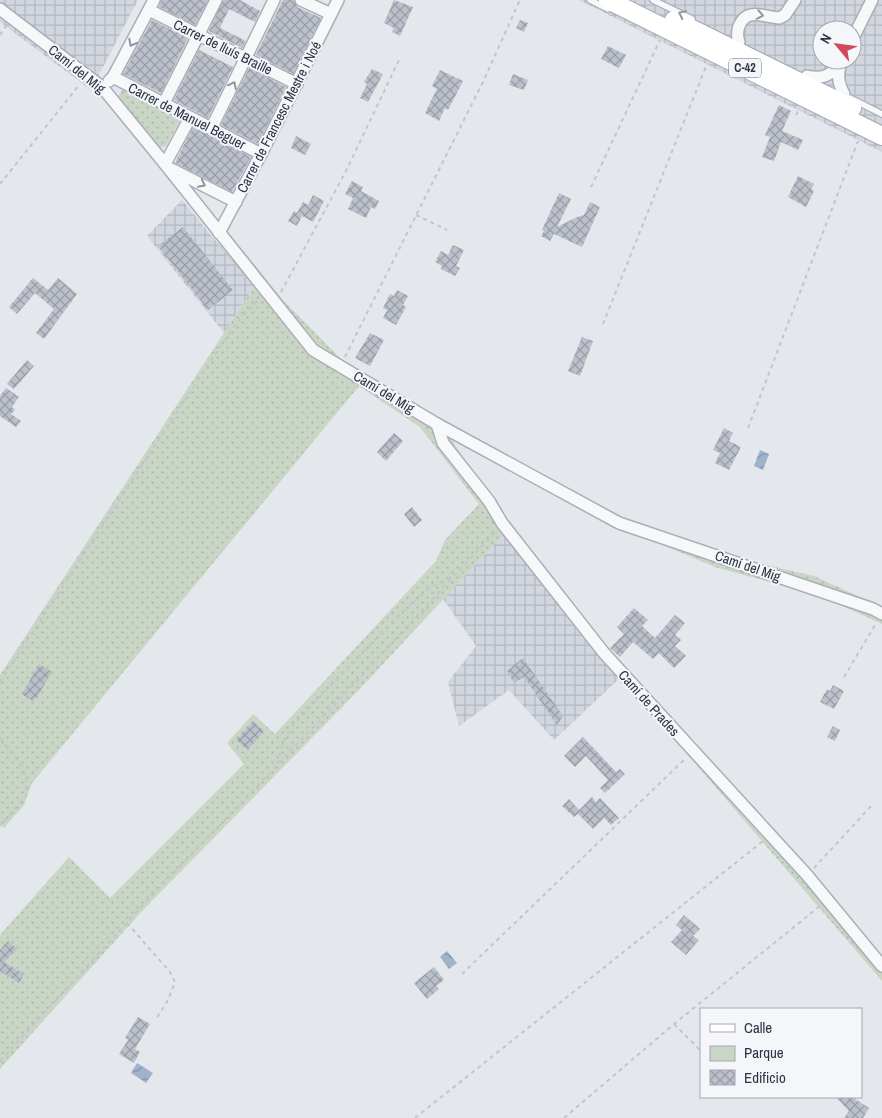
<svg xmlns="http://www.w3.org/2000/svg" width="882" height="1118" font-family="'Archivo Narrow',sans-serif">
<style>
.industrial{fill:url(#industrial-grid);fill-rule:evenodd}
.green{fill:url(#green-dots)}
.water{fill:url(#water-waves)}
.building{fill:url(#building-cross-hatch)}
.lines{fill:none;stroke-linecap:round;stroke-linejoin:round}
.service-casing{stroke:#a9aeb7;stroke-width:8}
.minor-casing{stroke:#a9aeb7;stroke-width:14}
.primary-casing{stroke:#a3abb8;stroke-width:20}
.path{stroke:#c2c5cb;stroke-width:2;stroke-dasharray:4 4;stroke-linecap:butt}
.service{stroke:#f7f8fa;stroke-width:5.5}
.minor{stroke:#f7f8fa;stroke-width:11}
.primary{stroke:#fff;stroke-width:18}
.oneway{stroke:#9196a0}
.labels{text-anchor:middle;stroke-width:4;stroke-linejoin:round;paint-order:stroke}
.shield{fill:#f4f6f9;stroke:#676e7b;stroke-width:1}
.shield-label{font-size:12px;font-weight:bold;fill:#2b3445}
.street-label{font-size:14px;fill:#2b3445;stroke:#f4f6f9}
</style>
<defs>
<pattern id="industrial-grid" width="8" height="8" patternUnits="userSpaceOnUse" patternTransform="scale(1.25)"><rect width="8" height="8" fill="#d2d6de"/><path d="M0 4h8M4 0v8" fill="none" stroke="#b4b8c0"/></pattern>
<pattern id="green-dots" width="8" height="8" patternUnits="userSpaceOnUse" patternTransform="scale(1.25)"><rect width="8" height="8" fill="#c9d6c5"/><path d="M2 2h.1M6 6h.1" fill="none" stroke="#adb8ab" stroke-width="1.8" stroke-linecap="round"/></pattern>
<pattern id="water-waves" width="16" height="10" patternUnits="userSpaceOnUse" patternTransform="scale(1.25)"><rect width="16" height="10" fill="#9fb4cc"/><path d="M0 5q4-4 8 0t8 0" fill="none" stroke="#8293a7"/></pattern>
<pattern id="building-cross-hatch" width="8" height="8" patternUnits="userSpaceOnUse" patternTransform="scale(1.25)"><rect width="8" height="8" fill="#bbc0ca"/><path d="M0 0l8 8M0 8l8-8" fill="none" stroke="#989da6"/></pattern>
</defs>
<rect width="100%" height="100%" fill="#e4e7ec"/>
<g class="industrial">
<path d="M0,0H138L91,90L0,22Z"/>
<path d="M579,0H882V152L764,93ZM822,30H852V60H822Z"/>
<path d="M182,200L254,287L224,333L147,236Z"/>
<path d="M503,535L621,677L554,740L509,690L459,726L448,682L476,646L443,599Z"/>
</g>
<g class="green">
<path d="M123,88L156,105L180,121L166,146L160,148L118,97Z"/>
<path d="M228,232L283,300L340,358L454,428L620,518L741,559L814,576L882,607V624L823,597L715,567L613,524L450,438L505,517L599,638L700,750L882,959V981L621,677L503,535L358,691L143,910L0,1069V935L69,857L110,898L244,764L227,743L253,714L275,734L436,561L445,540L479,504L420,427L359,386L32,783L24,805L4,828L0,824V675L254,287L220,247Z"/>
</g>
<g class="water">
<path d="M760,450L769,454L763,470L754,466Z"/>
<path d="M447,951L457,963L449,969L440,957Z"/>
<path d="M137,1063L153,1073L146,1083L131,1073Z"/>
</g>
<g class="building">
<path d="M161,0H208L195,25L159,7Z"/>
<path d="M223,0H240L260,11L255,22L229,9L220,28L246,41L242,48L209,31Z"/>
<path d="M283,0H294L297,7L321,18L293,74L256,55Z"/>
<path d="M394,0L413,7L400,36L392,32L394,28L384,23Z"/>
<path d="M152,20L188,38L161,93L123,74Z"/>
<path d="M520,20L528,23L524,32L516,28Z"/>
<path d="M608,46L626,55L619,68L601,59Z"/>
<path d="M199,50L233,67L208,118L174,100Z"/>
<path d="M249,68L286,87L258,144L221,125Z"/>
<path d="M372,69L383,74L368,102L360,98L367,84L364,82Z"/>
<path d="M440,70L463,81L448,110L445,108L439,121L425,113L437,89L432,86Z"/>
<path d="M513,74L528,80L524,90L509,85Z"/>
<path d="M779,105L791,111L782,131L803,140L798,150L781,142L774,161L762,157L770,137L765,135Z"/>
<path d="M193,127L251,157L232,192L175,163Z"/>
<path d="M296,136L311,144L305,155L291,148Z"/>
<path d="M798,176L814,184L811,189L814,191L806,207L788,197Z"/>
<path d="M352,181L363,187L361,191L379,201L375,209L371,207L366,218L348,209L353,198L345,194Z"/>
<path d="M559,193L571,199L557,227L577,217L584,215L590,202L600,207L582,247L554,234L550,241L541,236L544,231L542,230Z"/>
<path d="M313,195L324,201L313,222L297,213L303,202L308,205Z"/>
<path d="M294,211L302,216L297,226L288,221Z"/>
<path d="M183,227L233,290L208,310L158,246Z"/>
<path d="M453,245L464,250L456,266L460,268L455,276L441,269L442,266L435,262L441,251L448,255Z"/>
<path d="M33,278L48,290L58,278L77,294L44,339L36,333L54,309L35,293L17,314L9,307Z"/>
<path d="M397,290L408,296L403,305L406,307L396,325L383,318L387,310L383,308L390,294L394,296Z"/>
<path d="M370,333L384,340L370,366L355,358Z"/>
<path d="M582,337L593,341L580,376L568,371Z"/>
<path d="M27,360L34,366L14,389L7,384Z"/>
<path d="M6,388L19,397L12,407L15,410L11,414L21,421L16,427L0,416V396Z"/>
<path d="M724,428L733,433L729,441L741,447L729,470L715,463L720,453L713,450Z"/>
<path d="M394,433L403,441L386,461L377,452Z"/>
<path d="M412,507L422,520L414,527L404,514Z"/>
<path d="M634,608L648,620L642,626L655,638L675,615L685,623L675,635L681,640L675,646L686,656L674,668L659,653L653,659L633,642L620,657L610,648L624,634L617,627Z"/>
<path d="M523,658L563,716L557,725L524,677L514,683L507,671Z"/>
<path d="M39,664L52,672L37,697L33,701L22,694Z"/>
<path d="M833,685L844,691L834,709L820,702L827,689L830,691Z"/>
<path d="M253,721L264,731L248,750L236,740Z"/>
<path d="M833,726L840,730L835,741L827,737Z"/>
<path d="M583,737L616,772L620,769L625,774L605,793L600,788L608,780L586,756L575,767L564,756Z"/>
<path d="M592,797L596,802L600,798L619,818L611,825L604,818L593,829L578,814L574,817L562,806L569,799L579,810Z"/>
<path d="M684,915L700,929L693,936L699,940L686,955L671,942L682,930L676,925Z"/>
<path d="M8,941L17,949L4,962L24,974L19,983L0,971V950Z"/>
<path d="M434,967L444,980L436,986L439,989L427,999L414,983Z"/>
<path d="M138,1017L150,1024L135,1049L140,1052L134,1063L119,1054L128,1040L125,1038Z"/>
<path d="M836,1097H852L869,1108L863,1118H844L849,1111Z"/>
</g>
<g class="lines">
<defs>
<g id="service">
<path d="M590,0L608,9"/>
<path d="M653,0L692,19"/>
<path d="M850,98L882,114"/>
</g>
<g id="minor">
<path d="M301,0L331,14"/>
<path d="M0,9L102,87L165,164L313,350L437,424L619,523L873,609L882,614"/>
<path d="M149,10L297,84"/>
<path d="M852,40L872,0"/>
<path d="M739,42C737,37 737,32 739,26C747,7 763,17 779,18L785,15L795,0"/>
<path d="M807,76C823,80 831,75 841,63C837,75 838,83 844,94"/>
<path d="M113,77L261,154"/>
<path d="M109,81L113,77L154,0"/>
<path d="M164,103L216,0"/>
<path d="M211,129L274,0"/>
<path d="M165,164L190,118"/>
<path d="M171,169L236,202"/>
<path d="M219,233L261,154L338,0"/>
<path d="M437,424L443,443L489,501L502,523L604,653L807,875L882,966"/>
</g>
<g id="primary">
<path d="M608,0L882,136"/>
<path d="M674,20L852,108"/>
</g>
</defs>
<use href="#service" class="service-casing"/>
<use href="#minor" class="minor-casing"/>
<use href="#primary" class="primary-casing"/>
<g class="path">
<path d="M0,35L6,26"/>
<path d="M796,115L799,109"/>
<path d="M0,184L80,84"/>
<path d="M591,187L660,40"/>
<path d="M416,215L447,230"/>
<path d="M281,292L346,171L399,60"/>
<path d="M603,324L707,64"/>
<path d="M345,357L483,82L520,0"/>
<path d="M748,428L858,141"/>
<path d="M844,677L877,622"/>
<path d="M0,682L209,363L241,317L259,300"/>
<path d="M0,738L23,768L26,779V796L0,826"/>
<path d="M277,764L283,742L294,724L395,619L429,588L455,575"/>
<path d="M814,868L872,805"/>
<path d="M127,923L170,972L175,982L168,1000L156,1019"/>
<path d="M462,974L686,758"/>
<path d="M674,1024L701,1051"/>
<path d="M0,1061L145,903L323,717L495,532"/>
<path d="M415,1118L763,841"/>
<path d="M564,1118L674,1024L820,906"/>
</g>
<use href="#service" class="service"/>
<use href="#minor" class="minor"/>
<use href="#primary" class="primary"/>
</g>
<defs><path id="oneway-chevron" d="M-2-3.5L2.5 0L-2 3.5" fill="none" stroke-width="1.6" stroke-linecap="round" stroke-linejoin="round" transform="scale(1.25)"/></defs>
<g class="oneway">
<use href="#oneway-chevron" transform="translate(682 14) rotate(-154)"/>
<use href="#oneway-chevron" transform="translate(760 15) rotate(11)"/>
<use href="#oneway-chevron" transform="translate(132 43) rotate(118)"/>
<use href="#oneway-chevron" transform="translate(233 85) rotate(-64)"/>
<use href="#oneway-chevron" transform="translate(202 184) rotate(27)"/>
</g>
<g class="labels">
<rect class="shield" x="729" y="58.5" width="32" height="19" rx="4"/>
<g class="shield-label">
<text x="745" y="72">C-42</text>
</g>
<g class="street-label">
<text transform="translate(223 47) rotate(26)" y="5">Carrer de lluís Braille</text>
<text transform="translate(77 69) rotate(39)" y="5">Camí del Mig</text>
<text transform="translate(187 116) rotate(27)" y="5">Carrer de Manuel Beguer</text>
<text transform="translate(279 117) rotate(-63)" y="5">Carrer de Francesc Mestre i Noé</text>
<text transform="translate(384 392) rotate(31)" y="5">Camí del Mig</text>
<text transform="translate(748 566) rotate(19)" y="5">Camí del Mig</text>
<text transform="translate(649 703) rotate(48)" y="5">Camí de Prades</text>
</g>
</g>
<rect x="700" y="1008" width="162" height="90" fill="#f4f6f9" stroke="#a4a8b1"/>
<rect x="710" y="1024" width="25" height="8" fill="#ffffff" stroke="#a4a8b1"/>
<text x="744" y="1033" font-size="15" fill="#2b3445">Calle</text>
<rect x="710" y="1046" width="25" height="15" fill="#c9d6c5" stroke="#a4a8b1"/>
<text x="744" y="1058" font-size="15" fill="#2b3445">Parque</text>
<rect x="710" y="1070" width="25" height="15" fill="url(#building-cross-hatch)" stroke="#a4a8b1"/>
<text x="744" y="1083" font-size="15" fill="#2b3445">Edificio</text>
<g transform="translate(837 45) rotate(299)"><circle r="24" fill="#f4f6f9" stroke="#a4a8b1"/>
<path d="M0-4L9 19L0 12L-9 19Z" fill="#d1495b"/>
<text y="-8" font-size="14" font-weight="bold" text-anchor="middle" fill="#2b3445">N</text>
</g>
</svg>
